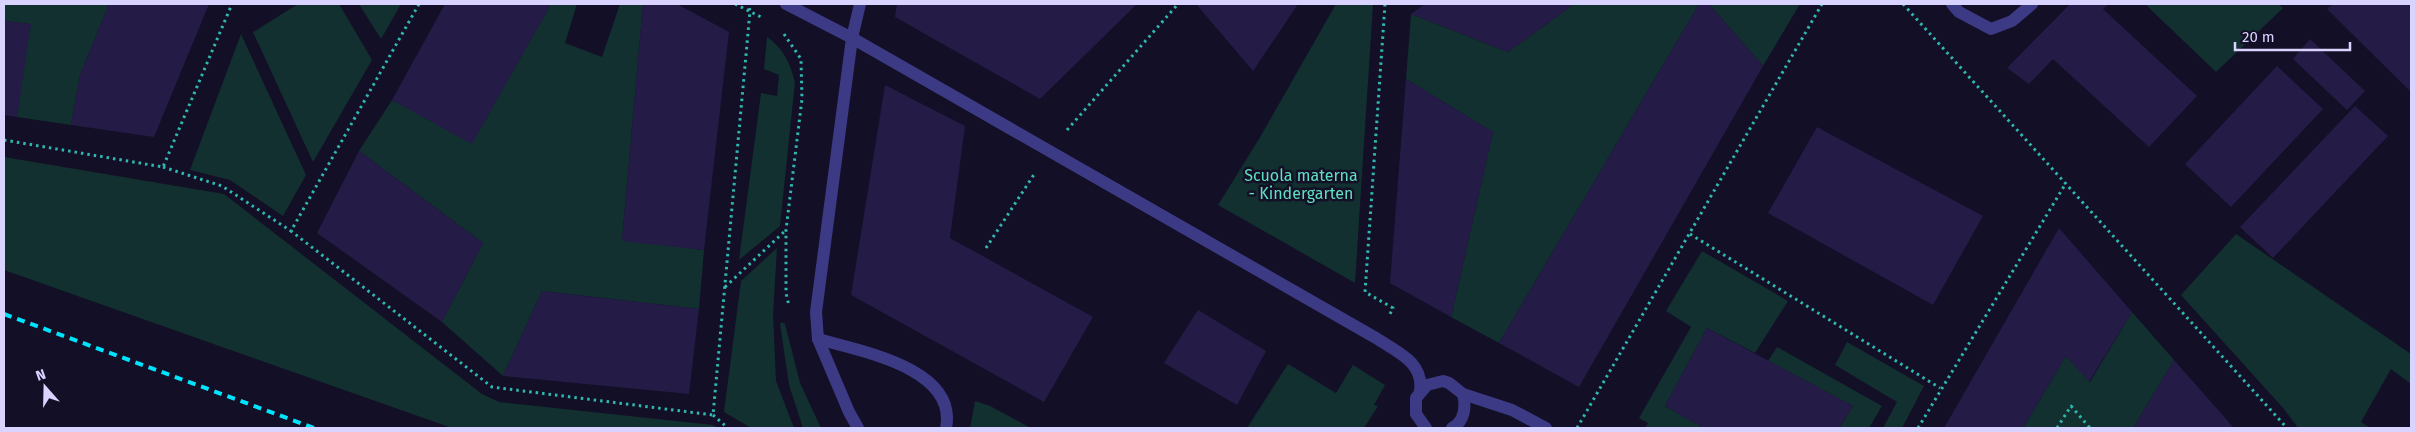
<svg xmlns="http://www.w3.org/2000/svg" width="2415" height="432" font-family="'Fira Sans',sans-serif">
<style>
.green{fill:#12302f}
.building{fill:#241b47}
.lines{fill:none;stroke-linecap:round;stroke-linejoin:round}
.path{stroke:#2fb8b0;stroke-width:3;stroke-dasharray:2.5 4;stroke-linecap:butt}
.service{stroke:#3d3a85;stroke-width:12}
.minor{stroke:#3d3a85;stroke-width:12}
.rail{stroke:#00e5ff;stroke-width:4;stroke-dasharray:8 6;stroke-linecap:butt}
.labels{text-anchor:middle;stroke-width:5;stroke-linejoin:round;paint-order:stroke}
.park-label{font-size:16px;fill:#5fe0c0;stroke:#130f26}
</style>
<rect width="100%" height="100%" fill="#130f26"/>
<g class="green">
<path d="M4,4H109L80,75L71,125L17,117L30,24L4,21Z"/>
<path d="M298,4H339L372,60L313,162L253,32Z"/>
<path d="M359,4H401L381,39Z"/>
<path d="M551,4H577L565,43L602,57L620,4H643L622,240L704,250L699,309L542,291L503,376L442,322L483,243L359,151L392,100L472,143Z"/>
<path d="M1336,4H1373L1355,283L1218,205L1259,139Z"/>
<path d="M1574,4H1699L1499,343L1451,317L1493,132L1406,79L1411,14L1508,52Z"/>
<path d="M1709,4H1800L1763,66Z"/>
<path d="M2145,4H2278L2283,8L2216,72Z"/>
<path d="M241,34L306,175L283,216L230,180L190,170Z"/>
<path d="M767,37C784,49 790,63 795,82L780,226L739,260L761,93L777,96L779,75L764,69Z"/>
<path d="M4,157L224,194L482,394L499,402L713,425L718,428H452L4,270Z"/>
<path d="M2236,234L2411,354V384L2391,369L2361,422L2370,428H2298L2284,409L2181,295Z"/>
<path d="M777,248L773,314L776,381L794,428H751L724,412L741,281Z"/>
<path d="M1702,251L1788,301L1755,353L1707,328L1665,406L1704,428H1645L1648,423L1639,418L1691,327L1666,311Z"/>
<path d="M2132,312L2174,360L2133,428H2023L2066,356L2090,382Z"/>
<path d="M782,322L785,324L800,383L821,428H803L789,385L780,324Z"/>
<path d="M1847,342L1924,386L1902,428H1883L1897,402L1835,365Z"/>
<path d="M1777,347L1882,406L1869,428H1839L1853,406L1768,361Z"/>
<path d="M1288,364L1336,393L1353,365L1385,385L1374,405L1378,406L1364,428H1247Z"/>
<path d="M975,401L990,406L1031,428H970Z"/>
</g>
<g class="building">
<path d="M109,4H209L154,137L71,125L80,75Z"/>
<path d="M445,4H551L472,144L392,100Z"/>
<path d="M643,4H677L729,32L704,250L622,241Z"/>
<path d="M897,4H1137L1040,99L895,17Z"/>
<path d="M1196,4H1298L1253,71Z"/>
<path d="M1425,4H1574L1508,52L1411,14Z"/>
<path d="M1699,4H1709L1763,66L1579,387L1499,343Z"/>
<path d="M2070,4H2109L2103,9L2197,96L2149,147L2053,59L2029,84L2007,68Z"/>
<path d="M2333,4H2411V92L2327,9Z"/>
<path d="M4,21L31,24L17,117L4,115Z"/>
<path d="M2310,39L2365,91L2347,110L2293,59Z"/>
<path d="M2277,66L2323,109L2231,207L2185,164Z"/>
<path d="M1406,79L1493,132L1451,317L1390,283Z"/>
<path d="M885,85L965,126L950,238L1093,317L1044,402L851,295Z"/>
<path d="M2355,106L2388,136L2273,258L2240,227Z"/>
<path d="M1817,127L1983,216L1933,305L1768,213Z"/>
<path d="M359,151L483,243L442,322L317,233Z"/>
<path d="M2059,228L2132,312L2089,382L2066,356L2023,428H1944Z"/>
<path d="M542,291L699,309L689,394L503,376Z"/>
<path d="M1198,310L1266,351L1237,405L1164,363Z"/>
<path d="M1707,328L1853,406L1839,428H1704L1665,406Z"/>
<path d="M2174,360L2234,428H2133Z"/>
</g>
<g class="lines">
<g class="path">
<path d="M419,4L291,231L492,387L713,415L750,11L748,4"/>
<path d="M735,4L763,18"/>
<path d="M1385,4L1365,292L1393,308L1389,316"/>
<path d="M1903,4L2287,428"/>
<path d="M784,34L801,59L802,99L786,230V293L789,306"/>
<path d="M1067,130L1178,4"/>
<path d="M4,140L163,167L232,4"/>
<path d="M163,167L222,186L291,231"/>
<path d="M1690,234L1940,388"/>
<path d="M986,248L1035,173"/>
<path d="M725,287L786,230"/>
<path d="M713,415L728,428"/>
<path d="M1577,428L1822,4"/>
<path d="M1918,428L2066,183"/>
<path d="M2057,428L2071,406L2090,428"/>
</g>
<path class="service" d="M818,339C860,351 958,368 946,428"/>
<g class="minor">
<path d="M786,4L852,38L1376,338C1397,352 1424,362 1420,391"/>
<path d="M1952,4L1959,12L1991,29L2012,21L2032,4"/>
<path d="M858,428L849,412L818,339L816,312L852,38L860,4"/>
<path d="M1426,428L1416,414V398L1427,385L1443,381L1449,383L1463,394L1512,410L1546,428"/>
<path d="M1452,428C1465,421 1466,407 1463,394"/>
</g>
<path class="rail" d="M4,314L314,428"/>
</g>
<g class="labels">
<g class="park-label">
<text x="1301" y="181">Scuola materna<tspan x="1301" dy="18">- Kindergarten</tspan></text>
</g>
</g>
<rect width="2415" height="432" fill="none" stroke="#d9d4ff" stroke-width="10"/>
<g transform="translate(45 387) rotate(340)" stroke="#130f26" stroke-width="4" paint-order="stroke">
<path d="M0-4L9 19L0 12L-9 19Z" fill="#d9d4ff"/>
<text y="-8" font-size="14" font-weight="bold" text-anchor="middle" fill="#d9d4ff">N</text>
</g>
<path d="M2235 42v8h115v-8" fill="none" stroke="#d9d4ff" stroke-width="2.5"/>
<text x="2242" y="42" font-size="15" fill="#d9d4ff" stroke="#130f26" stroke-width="4" paint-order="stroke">20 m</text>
</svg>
